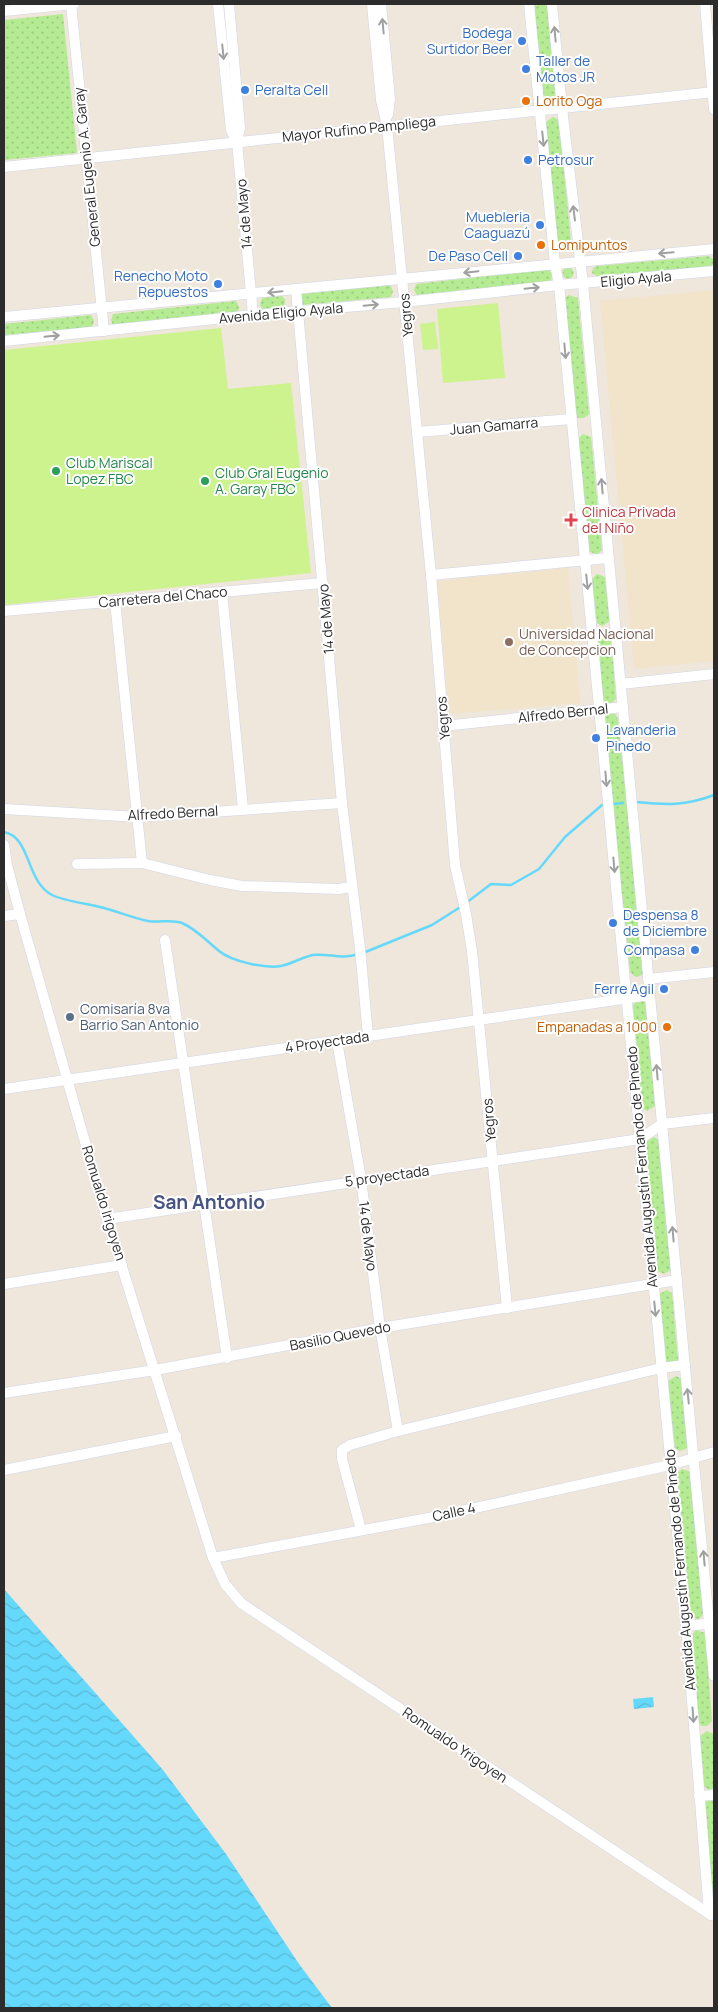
<svg xmlns="http://www.w3.org/2000/svg" width="718" height="2012" font-family="Manrope,sans-serif">
<style>
.education{fill:#f2e4ca}
.green{fill:url(#green-dots)}
.pitch{fill:#ccf38e}
.water{fill:url(#water-waves)}
.lines{fill:none;stroke-linecap:round;stroke-linejoin:round}
.stream{stroke:#65d9fb;stroke-width:2.5}
.minor-casing{stroke:#d1d6e6;stroke-width:11}
.minor{stroke:#fff;stroke-width:10}
.oneway{stroke:#a0a0a0}
.shop-dot{fill:#3f7fe0;stroke:#fff;stroke-width:2}
.food-dot{fill:#e8710a;stroke:#fff;stroke-width:2}
.leisure-dot{fill:#2e9e5b;stroke:#fff;stroke-width:2}
.health-dot{fill:#e0444e;stroke:#fff;stroke-width:2}
.education-dot{fill:#8d6e63;stroke:#fff;stroke-width:2}
.service-dot{fill:#5c6f8a;stroke:#fff;stroke-width:2}
.labels{text-anchor:middle;stroke-width:4;stroke-linejoin:round;paint-order:stroke}
.shop-label{font-size:14px;fill:#366cbe;stroke:#fff;text-anchor:end}
.food-label{font-size:14px;fill:#c56008;stroke:#fff;text-anchor:start}
.street-label{font-size:14px;fill:#2c2c2c;stroke:#fff}
.leisure-label{font-size:14px;fill:#27864d;stroke:#fff;text-anchor:start}
.health-label{font-size:14px;fill:#be3a42;stroke:#fff;text-anchor:start}
.education-label{font-size:14px;fill:#785e54;stroke:#fff;text-anchor:start}
.service-label{font-size:14px;fill:#4e5e75;stroke:#fff;text-anchor:start}
.district-label{font-size:19px;font-weight:bold;fill:#475382;stroke:#fff}
</style>
<defs>
<pattern id="green-dots" width="8" height="8" patternUnits="userSpaceOnUse" patternTransform="scale(1.25)"><rect width="8" height="8" fill="#b4eb93"/><path d="M2 2h.1M6 6h.1" fill="none" stroke="#9bca7f" stroke-width="1.8" stroke-linecap="round"/></pattern>
<pattern id="water-waves" width="16" height="10" patternUnits="userSpaceOnUse" patternTransform="scale(1.25)"><rect width="16" height="10" fill="#65d9fb"/><path d="M0 5q4-4 8 0t8 0" fill="none" stroke="#58bad7"/></pattern>
</defs>
<rect width="100%" height="100%" fill="#efe6dc"/>
<g class="education">
<path d="M714,290V661L634,669L600,301Z"/>
<path d="M568,568L580,703L449,714L437,581Z"/>
</g>
<g class="green">
<path d="M534,4H548L556,94L552,99L543,95Z"/>
<path d="M63,14L77,153L4,160V20Z"/>
<path d="M553,117L559,120L571,242L569,245L563,247L558,243L546,122Z"/>
<path d="M709,256L714,260L712,266L598,277L592,273L593,268L597,266Z"/>
<circle cx="568" cy="273" r="5.5"/>
<path d="M549,269L552,275L551,281L417,295L414,290L416,284Z"/>
<path d="M390,285L393,291L391,297L302,305V294Z"/>
<path d="M569,295L578,298L589,414L584,418H578L576,415L564,299Z"/>
<path d="M282,296L285,300L284,308L262,309L260,304L262,298Z"/>
<path d="M236,301L239,307L238,313L113,325L111,320L113,314Z"/>
<path d="M91,315L94,321L92,327L4,335V324Z"/>
<path d="M583,434L591,437L602,550L597,555L589,551L578,439Z"/>
<path d="M597,574L605,577L610,621L602,626L597,623L592,579Z"/>
<path d="M602,636L611,639L616,699L611,703H606L603,700L598,640Z"/>
<path d="M609,713L615,714L618,719L644,972L642,975L636,977L631,973L630,971L604,718Z"/>
<path d="M643,1001L646,1003L655,1106L647,1111L642,1108L633,1005L635,1002Z"/>
<path d="M654,1137L659,1140L671,1270L664,1274L658,1271L646,1142Z"/>
<path d="M667,1290L672,1293L678,1360L676,1363L668,1364L665,1362L659,1294Z"/>
<path d="M676,1376L682,1379L688,1446L686,1449L680,1451L675,1448L668,1381Z"/>
<path d="M682,1469L691,1472L704,1614L699,1619L693,1618L691,1616L677,1473Z"/>
<path d="M696,1630L705,1633L712,1721L707,1726H702L699,1723L692,1635Z"/>
<path d="M707,1731L713,1734L714,1788L709,1790L704,1786L700,1736Z"/>
<path d="M714,1799V1909L705,1803L707,1800Z"/>
</g>
<g class="pitch">
<path d="M498,303L505,378L443,383L437,309Z"/>
<path d="M435,322L438,349L423,350L420,324Z"/>
<path d="M221,328L228,389L291,383L311,573L4,605V350Z"/>
</g>
<g class="water">
<path d="M4,1589L163,1770L226,1854L299,1964L332,2008H4Z"/>
<path d="M653,1697L654,1707L634,1709L633,1699Z"/>
</g>
<g class="lines">
<g class="stream">
<path d="M636,802C667,805 685,806 714,795"/>
<path d="M614,804L623,803"/>
<path d="M4,832C31,837 26,882 52,895C64,901 90,904 104,908C119,912 133,918 148,921C158,923 172,919 182,923C196,929 207,941 219,951C231,961 265,969 281,966C292,964 302,957 313,955C328,953 343,960 358,954"/>
<path d="M466,903L491,884L511,885L539,869L565,837L602,805"/>
<path d="M363,953L432,925L462,906"/>
</g>
<defs>
<g id="minor">
<path d="M71,4L104,331"/>
<path d="M218,4L231,130L237,142"/>
<path d="M229,4L240,128L237,142L253,315"/>
<path d="M372,4L381,100L387,126L431,575L455,865L466,914L472,951L507,1308"/>
<path d="M381,4L390,99L388,115"/>
<path d="M529,4L555,264L559,285L686,1626L709,1913"/>
<path d="M552,4L562,108L583,284L714,1676"/>
<path d="M705,4L714,109"/>
<path d="M4,11L74,4"/>
<path d="M4,167L714,92"/>
<path d="M296,289L342,803L360,948L368,1036"/>
<path d="M4,317L714,249"/>
<path d="M4,341L253,315L404,302L559,285L714,271"/>
<path d="M418,432L571,419"/>
<path d="M431,575L608,558"/>
<path d="M222,592L243,809"/>
<path d="M115,601L142,863"/>
<path d="M4,611L323,583"/>
<path d="M621,684L714,674"/>
<path d="M443,726L623,707"/>
<path d="M4,809L138,817L342,803"/>
<path d="M4,845L7,865L20,914L107,1219L213,1558L225,1584L241,1603L711,1915"/>
<path d="M77,864L142,863L210,880L242,886L339,889L351,887"/>
<path d="M4,916L20,914"/>
<path d="M165,940L227,1358"/>
<path d="M648,979L714,972"/>
<path d="M337,1041L361,1179L380,1328L398,1431"/>
<path d="M4,1089L650,995"/>
<path d="M107,1219L640,1139L662,1124L714,1118"/>
<path d="M4,1284L122,1265"/>
<path d="M4,1393L155,1370L380,1328L677,1280"/>
<path d="M4,1470L176,1436"/>
<path d="M361,1530L342,1459V1450L350,1445L398,1431L661,1368L685,1365"/>
<path d="M213,1558L434,1517L670,1465L714,1452"/>
<path d="M686,1626L714,1623"/>
<path d="M699,1796L714,1795"/>
</g>
</defs>
<use href="#minor" class="minor-casing"/>
<use href="#minor" class="minor"/>
</g>
<defs><path id="oneway-shaft" d="M-6 0H5M1.5-3L5.5 0L1.5 3" fill="none" stroke-width="1.6" stroke-linecap="round" stroke-linejoin="round" transform="scale(1.25)"/></defs>
<g class="oneway">
<use href="#oneway-shaft" transform="translate(383 26) rotate(-95)"/>
<use href="#oneway-shaft" transform="translate(555 34) rotate(-95)"/>
<use href="#oneway-shaft" transform="translate(223 52) rotate(84)"/>
<use href="#oneway-shaft" transform="translate(543 139) rotate(84)"/>
<use href="#oneway-shaft" transform="translate(574 213) rotate(-97)"/>
<use href="#oneway-shaft" transform="translate(666 253) rotate(175)"/>
<use href="#oneway-shaft" transform="translate(471 272) rotate(174)"/>
<use href="#oneway-shaft" transform="translate(532 288) rotate(-6)"/>
<use href="#oneway-shaft" transform="translate(275 292) rotate(174)"/>
<use href="#oneway-shaft" transform="translate(371 305) rotate(-5)"/>
<use href="#oneway-shaft" transform="translate(52 336) rotate(-6)"/>
<use href="#oneway-shaft" transform="translate(565 351) rotate(85)"/>
<use href="#oneway-shaft" transform="translate(602 486) rotate(-95)"/>
<use href="#oneway-shaft" transform="translate(587 582) rotate(84)"/>
<use href="#oneway-shaft" transform="translate(606 779) rotate(85)"/>
<use href="#oneway-shaft" transform="translate(614 865) rotate(85)"/>
<use href="#oneway-shaft" transform="translate(657 1072) rotate(-95)"/>
<use href="#oneway-shaft" transform="translate(673 1234) rotate(-95)"/>
<use href="#oneway-shaft" transform="translate(655 1309) rotate(84)"/>
<use href="#oneway-shaft" transform="translate(688 1396) rotate(-96)"/>
<use href="#oneway-shaft" transform="translate(704 1558) rotate(-95)"/>
<use href="#oneway-shaft" transform="translate(693 1715) rotate(86)"/>
</g>
<g class="shop-dot">
<circle cx="522" cy="41" r="5"/>
<circle cx="526" cy="69" r="5"/>
<circle cx="245" cy="90" r="5"/>
<circle cx="528" cy="160" r="5"/>
<circle cx="540" cy="225" r="5"/>
<circle cx="518" cy="256" r="5"/>
<circle cx="218" cy="284" r="5"/>
<circle cx="596" cy="738" r="5"/>
<circle cx="613" cy="923" r="5"/>
<circle cx="695" cy="950" r="5"/>
<circle cx="664" cy="989" r="5"/>
</g>
<g class="food-dot">
<circle cx="526" cy="101" r="5"/>
<circle cx="541" cy="245" r="5"/>
<circle cx="667" cy="1027" r="5"/>
</g>
<g class="leisure-dot">
<circle cx="56" cy="471" r="5"/>
<circle cx="205" cy="481" r="5"/>
</g>
<path class="health-dot" d="M568.5 512.5h5v5h5v5h-5v5h-5v-5h-5v-5h5z"/>
<circle class="education-dot" cx="509" cy="642" r="5"/>
<circle class="service-dot" cx="70" cy="1017" r="5"/>
<g class="labels">
<g class="shop-label">
<text x="512" y="38">Bodega<tspan x="512" dy="16">Surtidor Beer</tspan></text>
<text x="536" y="66" text-anchor="start">Taller de<tspan x="536" dy="16">Motos JR</tspan></text>
<text x="255" y="95" text-anchor="start">Peralta Cell</text>
<text x="538" y="165" text-anchor="start">Petrosur</text>
<text x="530" y="222">Muebleria<tspan x="530" dy="16">Caaguazú</tspan></text>
<text x="508" y="261">De Paso Cell</text>
<text x="208" y="281">Renecho Moto<tspan x="208" dy="16">Repuestos</tspan></text>
<text x="606" y="735" text-anchor="start">Lavanderia<tspan x="606" dy="16">Pinedo</tspan></text>
<text x="623" y="920" text-anchor="start">Despensa 8<tspan x="623" dy="16">de Diciembre</tspan></text>
<text x="685" y="955">Compasa</text>
<text x="654" y="994">Ferre Agil</text>
</g>
<g class="food-label">
<text x="536" y="106">Lorito Oga</text>
<text x="551" y="250">Lomipuntos</text>
<text x="657" y="1032" text-anchor="end">Empanadas a 1000</text>
</g>
<g class="street-label">
<text transform="translate(359 129) rotate(-6)" y="5">Mayor Rufino Pampliega</text>
<text transform="translate(87 167) rotate(-96)" y="5">General Eugenio A. Garay</text>
<text transform="translate(244 214) rotate(-95)" y="5">14 de Mayo</text>
<text transform="translate(636 279) rotate(-5)" y="5">Eligio Ayala</text>
<text transform="translate(281 313) rotate(-5)" y="5">Avenida Eligio Ayala</text>
<text transform="translate(406 315) rotate(-95)" y="5">Yegros</text>
<text transform="translate(494 426) rotate(-5)" y="5">Juan Gamarra</text>
<text transform="translate(163 597) rotate(-5)" y="5">Carretera del Chaco</text>
<text transform="translate(326 619) rotate(-95)" y="5">14 de Mayo</text>
<text transform="translate(563 713) rotate(-6)" y="5">Alfredo Bernal</text>
<text transform="translate(443 718) rotate(-95)" y="5">Yegros</text>
<text transform="translate(173 813) rotate(-3)" y="5">Alfredo Bernal</text>
<text transform="translate(327 1042) rotate(-8)" y="5">4 Proyectada</text>
<text transform="translate(489 1120) rotate(-95)" y="5">Yegros</text>
<text transform="translate(642 1167) rotate(-95)" y="5">Avenida Augustín Fernando de Pinedo</text>
<text transform="translate(387 1176) rotate(-8)" y="5">5 proyectada</text>
<text transform="translate(104 1203) rotate(73)" y="5">Romualdo Irigoyen</text>
<text transform="translate(368 1236) rotate(83)" y="5">14 de Mayo</text>
<text transform="translate(340 1336) rotate(-11)" y="5">Basilio Quevedo</text>
<text transform="translate(454 1512) rotate(-12)" y="5">Calle 4</text>
<text transform="translate(680 1570) rotate(-95)" y="5">Avenida Augustín Fernando de Pinedo</text>
<text transform="translate(455 1745) rotate(34)" y="5">Romualdo Yrigoyen</text>
</g>
<g class="leisure-label">
<text x="66" y="468">Club Mariscal<tspan x="66" dy="16">Lopez FBC</tspan></text>
<text x="215" y="478">Club Gral Eugenio<tspan x="215" dy="16">A. Garay FBC</tspan></text>
</g>
<g class="health-label">
<text x="582" y="517">Clinica Privada<tspan x="582" dy="16">del Niño</tspan></text>
</g>
<g class="education-label">
<text x="519" y="639">Universidad Nacional<tspan x="519" dy="16">de Concepcion</tspan></text>
</g>
<g class="service-label">
<text x="80" y="1014">Comisaría 8va<tspan x="80" dy="16">Barrio San Antonio</tspan></text>
</g>
<g class="district-label">
<text x="209" y="1209">San Antonio</text>
</g>
</g>
<rect width="718" height="2012" fill="none" stroke="#2c2c2c" stroke-width="10"/>
</svg>
